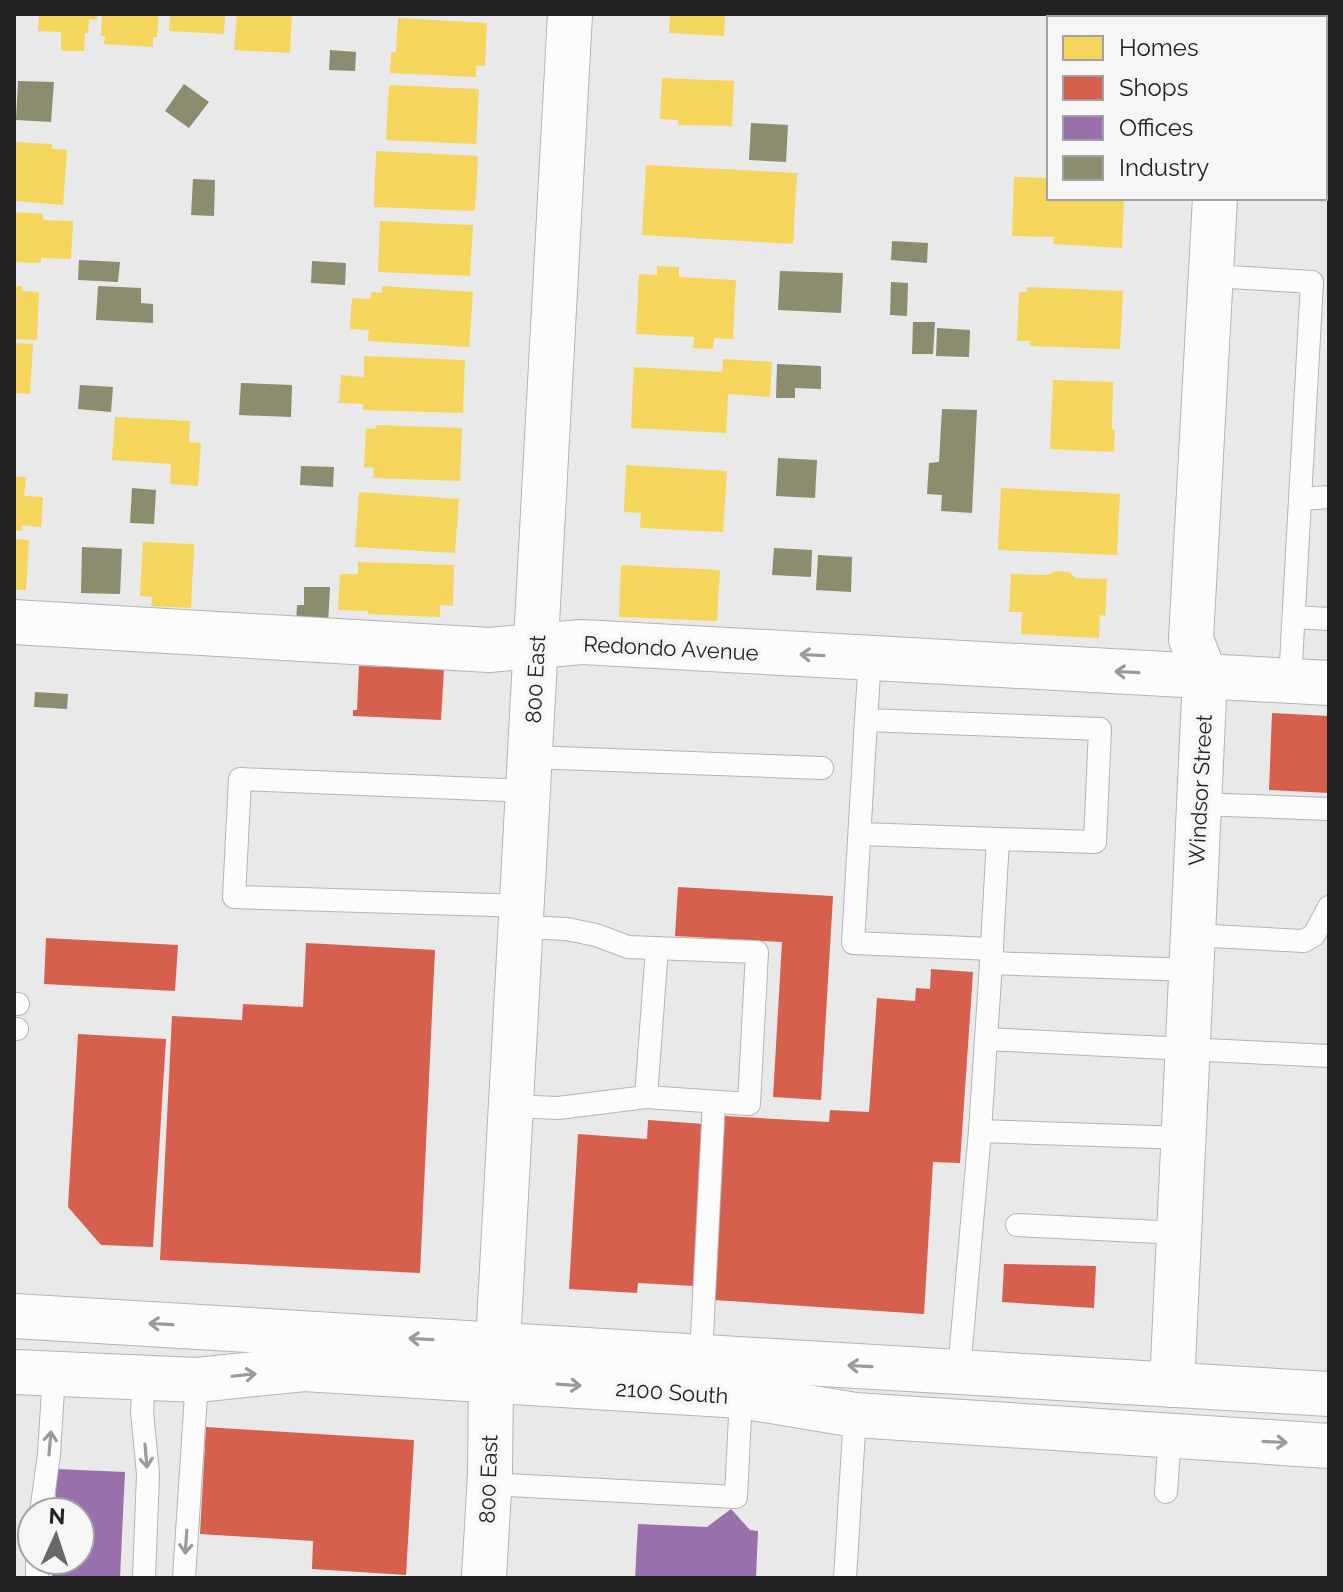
<svg xmlns="http://www.w3.org/2000/svg" width="1343" height="1592" font-family="Raleway,sans-serif">
<style>
.homes{fill:#f6d55c}
.shops{fill:#d6604d}
.offices{fill:#9970ab}
.industry{fill:#8c8c6e}
.lines{fill:none;stroke-linecap:round;stroke-linejoin:round}
.service-casing{stroke:#b4b4b5;stroke-width:24}
.minor-casing{stroke:#b4b4b5;stroke-width:46}
.secondary-casing{stroke:#b4b4b5;stroke-width:46}
.service{stroke:#fcfcfc;stroke-width:22}
.minor{stroke:#fcfcfc;stroke-width:44}
.secondary{stroke:#fcfcfc;stroke-width:44}
.oneway{stroke:#9a9a9a}
.labels{text-anchor:middle;stroke-width:8;stroke-linejoin:round;paint-order:stroke}
.street-label{font-size:22px;fill:#232323;stroke:#f6f6f7}
</style>
<rect width="100%" height="100%" fill="#e9e9e9"/>
<g class="homes">
<path d="M39,14H97V20L89,19L88,33H85L84,51H61V32L38,31Z"/>
<path d="M102,14H159L157,37H153V47L104,44L105,36H101Z"/>
<path d="M170,14H225L224,34L169,31Z"/>
<path d="M237,14H292L290,53L234,50Z"/>
<path d="M670,14H725L724,36L669,33Z"/>
<path d="M398,18L487,23L485,66H476V77L390,73L391,52H396Z"/>
<path d="M662,78L734,81L732,126L678,125V120L660,119Z"/>
<path d="M389,85L479,89L476,144L386,140Z"/>
<path d="M14,142L52,144V149L67,150L63,205L14,201Z"/>
<path d="M376,151L478,156L475,211L374,207Z"/>
<path d="M646,165L797,173L793,244L642,235Z"/>
<path d="M1014,177L1049,178V198H1124L1122,248L1053,244L1054,237L1012,236Z"/>
<path d="M14,212L43,214V220L73,221L71,259L41,258V263L14,262Z"/>
<path d="M380,221L473,225L470,276L378,272Z"/>
<path d="M657,266L679,267V277L736,280L733,339L714,338L713,349L693,348L694,337L636,334L639,274L657,275Z"/>
<path d="M14,286H22V291L39,292L37,340L14,339Z"/>
<path d="M382,286L473,292L469,347L368,341L369,330L350,329L352,298L371,299V292L382,293Z"/>
<path d="M1027,287L1123,291L1120,349L1030,346V341H1017L1019,292H1027Z"/>
<path d="M14,343L33,344L30,394L14,393Z"/>
<path d="M364,356L465,360L463,413L363,410V404L339,403L341,375L364,377Z"/>
<path d="M723,359L772,362L770,397L728,394L726,433L631,428L634,367L722,372Z"/>
<path d="M1053,380L1113,382L1112,429H1115L1114,452L1050,449Z"/>
<path d="M115,417L190,421L189,442L201,443L198,486L170,484L171,464L112,460Z"/>
<path d="M376,425L462,428L460,481L373,478L374,468L364,467L366,428L376,429Z"/>
<path d="M626,465L727,471L723,532L640,528L641,513L624,512Z"/>
<path d="M14,476L26,477L24,496L43,497L41,527L22,525V531L14,530Z"/>
<path d="M1001,488L1120,494L1117,555L998,550Z"/>
<path d="M359,492L459,499L455,553L355,547Z"/>
<path d="M14,539L29,540L26,590H14Z"/>
<path d="M143,542L194,544L191,608L151,606L152,597L140,596Z"/>
<path d="M358,562L454,565L453,606L440,605V617L368,614V611L338,610L340,574H358Z"/>
<path d="M621,565L720,570L717,621L619,617Z"/>
<path d="M1055,571L1069,572L1076,578L1107,579L1105,616L1100,615L1099,638L1021,634L1022,612H1009L1011,574L1048,575Z"/>
</g>
<g class="shops">
<path d="M359,666L444,669L441,720L353,716V710H357Z"/>
<path d="M1272,713L1329,716V793L1269,790Z"/>
<path d="M678,887L833,896L821,1100L773,1097L782,942L675,936Z"/>
<path d="M46,938L178,945L175,991L44,984Z"/>
<path d="M306,943L435,950L420,1273L160,1260L172,1016L242,1020L243,1004L303,1007Z"/>
<path d="M931,969L973,972L960,1163L933,1162L924,1314L714,1300L725,1116L829,1122L830,1110L869,1112L877,998L915,1001L916,988L930,989Z"/>
<path d="M78,1034L166,1039L153,1247L101,1245L68,1207Z"/>
<path d="M648,1120L704,1124L694,1286L638,1283L637,1293L569,1289L578,1134L647,1139Z"/>
<path d="M1004,1264L1096,1266L1094,1308L1002,1302Z"/>
<path d="M206,1427L414,1440L406,1575L312,1569L313,1541L200,1534Z"/>
</g>
<g class="offices">
<path d="M57,1469L125,1472L120,1578H52L53,1560H80V1512H55Z"/>
<path d="M731,1509L750,1530L758,1531L756,1578H635L638,1524L707,1527Z"/>
</g>
<g class="industry">
<path d="M330,50L356,52L355,71L329,70Z"/>
<path d="M18,81L54,82L51,122L16,120Z"/>
<path d="M184,84L209,102L189,128L165,111Z"/>
<path d="M1325,90H1329V156L1325,155Z"/>
<path d="M751,123L788,125L786,162L749,160Z"/>
<path d="M193,179L215,180L214,216L191,215Z"/>
<path d="M892,241L928,243L927,263L891,260Z"/>
<path d="M79,260L120,262L118,282L78,280Z"/>
<path d="M312,261L346,263L345,285L311,283Z"/>
<path d="M780,271L843,273L841,313L778,310Z"/>
<path d="M891,282L908,283L907,316L890,315Z"/>
<path d="M98,286L141,288V303L153,304V323L96,320Z"/>
<path d="M913,322H935L933,354H912Z"/>
<path d="M937,328L970,330L969,357L936,356Z"/>
<path d="M777,364L821,366V389L795,388V398H776Z"/>
<path d="M241,383L292,385L291,417L239,415Z"/>
<path d="M80,385L113,387L111,412L78,409Z"/>
<path d="M942,409L977,410L972,513L941,511L942,495L927,494L929,463L939,462Z"/>
<path d="M778,458L817,460L815,498L776,496Z"/>
<path d="M301,466L334,467L333,487L300,485Z"/>
<path d="M132,488L156,490L154,524L130,523Z"/>
<path d="M82,547L122,549L120,594L81,593Z"/>
<path d="M774,548L812,550L811,577L772,575Z"/>
<path d="M818,555L852,557L851,592L816,590Z"/>
<path d="M304,587H330L328,625L296,624L297,605H304Z"/>
<path d="M35,692L68,694L67,709L34,707Z"/>
</g>
<g class="lines">
<defs>
<g id="service">
<path d="M1325,35H1329"/>
<path d="M1212,276L1312,282L1290,681"/>
<path d="M1301,499L1329,497"/>
<path d="M1295,617L1329,619"/>
<path d="M870,658L866,720L1100,729L1095,842L998,839L991,963"/>
<path d="M866,720L853,943L992,949"/>
<path d="M531,757L822,768"/>
<path d="M1199,804L1329,809"/>
<path d="M861,834L998,839"/>
<path d="M523,906L234,897L240,779L529,791"/>
<path d="M1193,935L1304,941L1314,935L1329,907"/>
<path d="M14,1004H18"/>
<path d="M14,1029H17"/>
<path d="M986,1039L1329,1056"/>
<path d="M646,1097L657,948"/>
<path d="M511,1106L558,1108L646,1097L749,1104L757,952L628,947L596,935L567,929L522,927"/>
<path d="M1183,1138L980,1131L991,963L1191,970"/>
<path d="M1017,1225L1179,1233"/>
<path d="M701,1355L714,1102"/>
<path d="M959,1371L980,1131"/>
<path d="M489,1484L736,1497L741,1396"/>
<path d="M1166,1492L1170,1436"/>
<path d="M41,1512L49,1454L54,1374"/>
<path d="M37,1578V1560"/>
<path d="M144,1578L148,1474L142,1412L144,1378"/>
<path d="M184,1578L197,1380"/>
<path d="M845,1578L855,1415"/>
</g>
<g id="minor">
<path d="M14,622L489,650L582,642L1329,683"/>
<path d="M498,1343L570,14"/>
<path d="M1172,1385L1205,676L1191,639L1215,198"/>
<path d="M484,1578L490,1473L491,1380"/>
</g>
<g id="secondary">
<path d="M14,1316L1329,1394"/>
<path d="M14,1372L197,1380L304,1369L741,1396L855,1415L1329,1446"/>
</g>
</defs>
<use href="#service" class="service-casing"/>
<use href="#minor" class="minor-casing"/>
<use href="#secondary" class="secondary-casing"/>
<use href="#service" class="service"/>
<use href="#minor" class="minor"/>
<use href="#secondary" class="secondary"/>
</g>
<defs><path id="oneway-shaft" d="M-6 0H5M1.5-3L5.5 0L1.5 3" fill="none" stroke-width="1.6" stroke-linecap="round" stroke-linejoin="round" transform="scale(2)"/></defs>
<g class="oneway">
<use href="#oneway-shaft" transform="translate(812 655) rotate(-177)"/>
<use href="#oneway-shaft" transform="translate(1127 672) rotate(-177)"/>
<use href="#oneway-shaft" transform="translate(161 1324) rotate(-177)"/>
<use href="#oneway-shaft" transform="translate(421 1339) rotate(-177)"/>
<use href="#oneway-shaft" transform="translate(860 1366) rotate(-177)"/>
<use href="#oneway-shaft" transform="translate(244 1375) rotate(-6)"/>
<use href="#oneway-shaft" transform="translate(569 1385) rotate(4)"/>
<use href="#oneway-shaft" transform="translate(1275 1442) rotate(3)"/>
<use href="#oneway-shaft" transform="translate(50 1443) rotate(-85)"/>
<use href="#oneway-shaft" transform="translate(146 1456) rotate(85)"/>
<use href="#oneway-shaft" transform="translate(186 1542) rotate(94)"/>
</g>
<g class="labels">
<g class="street-label">
<text transform="translate(671 648) rotate(3)" y="8">Redondo Avenue</text>
<text transform="translate(535 679) rotate(-87)" y="8">800 East</text>
<text transform="translate(1200 790) rotate(-87)" y="8">Windsor Street</text>
<text transform="translate(672 1392) rotate(4)" y="8">2100 South</text>
<text transform="translate(488 1479) rotate(-88)" y="8">800 East</text>
</g>
</g>
<rect width="1343" height="1592" fill="none" stroke="#232323" stroke-width="32"/>
<rect x="1047" y="16" width="280" height="184" fill="#f6f6f7" stroke="#a2a2a2" stroke-width="2"/>
<rect x="1063" y="36" width="40" height="24" fill="#f6d55c" stroke="#a2a2a2" stroke-width="2"/>
<text x="1119" y="56" font-size="24" fill="#232323">Homes</text>
<rect x="1063" y="76" width="40" height="24" fill="#d6604d" stroke="#a2a2a2" stroke-width="2"/>
<text x="1119" y="96" font-size="24" fill="#232323">Shops</text>
<rect x="1063" y="116" width="40" height="24" fill="#9970ab" stroke="#a2a2a2" stroke-width="2"/>
<text x="1119" y="136" font-size="24" fill="#232323">Offices</text>
<rect x="1063" y="156" width="40" height="24" fill="#8c8c6e" stroke="#a2a2a2" stroke-width="2"/>
<text x="1119" y="176" font-size="24" fill="#232323">Industry</text>
<g transform="translate(56 1536) rotate(3)"><circle r="38" fill="#f6f6f7" stroke="#a2a2a2" stroke-width="2"/>
<path d="M0-6L14 30L0 20L-14 30Z" fill="#686868"/>
<text y="-12" font-size="22" font-weight="bold" text-anchor="middle" fill="#232323">N</text>
</g>
</svg>
